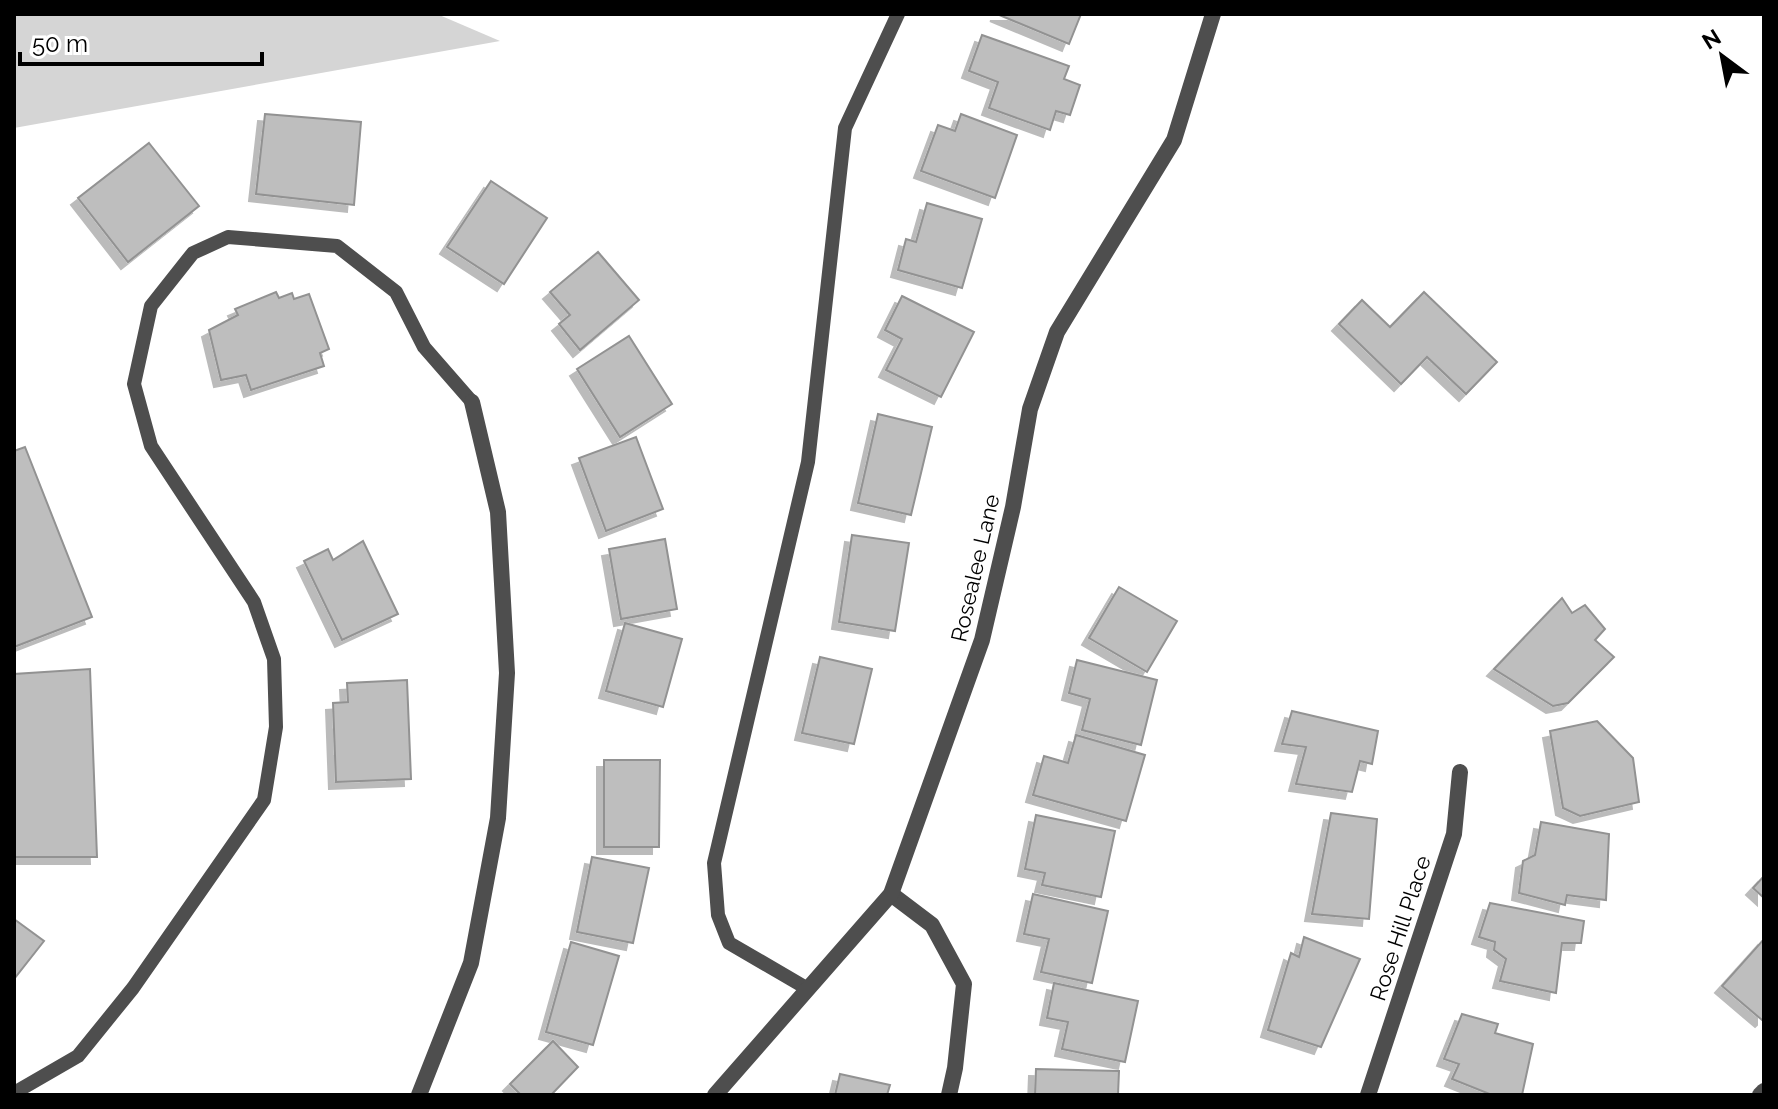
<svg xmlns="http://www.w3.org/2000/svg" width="1778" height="1109" font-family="Raleway,sans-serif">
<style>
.green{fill:#d5d5d5}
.building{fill:#bebebe;stroke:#929292;stroke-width:2;filter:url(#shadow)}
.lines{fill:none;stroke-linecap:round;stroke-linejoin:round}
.service{stroke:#4e4e4e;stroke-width:14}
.minor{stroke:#4e4e4e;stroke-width:16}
.labels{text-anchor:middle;stroke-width:7;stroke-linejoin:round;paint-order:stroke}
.street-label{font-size:22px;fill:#000;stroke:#fff}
</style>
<defs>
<filter id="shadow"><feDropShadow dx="-7" dy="7" stdDeviation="0" flood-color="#0004"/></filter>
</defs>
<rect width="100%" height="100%" fill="#fff"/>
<path class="green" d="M14,14H437L500,41L14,128Z"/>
<g class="building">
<path d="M997,14H1081L1069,44Z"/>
<path d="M982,35L1069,66L1064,79L1080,85L1070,115L1056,111L1050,130L989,108L998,82L969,71Z"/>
<path d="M265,114L361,122L354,205L256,194Z"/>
<path d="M961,114L1017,135L995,198L921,171L938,125L955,131Z"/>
<path d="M149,143L199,206L128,262L78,198Z"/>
<path d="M491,181L547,218L504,284L447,247Z"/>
<path d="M927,203L982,219L962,288L898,270L906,239L916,242Z"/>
<path d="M598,252L639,300L580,350L559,324L570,315L550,292Z"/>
<path d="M276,292L279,298L292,293L294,299L309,294L329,349L320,353L324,366L251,390L246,375L221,380L209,330L238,315L235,309Z"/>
<path d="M1424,292L1497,362L1466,394L1427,357L1401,384L1339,324L1362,300L1390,327Z"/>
<path d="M902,296L974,332L941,397L886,370L902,339L885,330Z"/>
<path d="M629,336L672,404L620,437L577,369Z"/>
<path d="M878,414L932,427L911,515L858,503Z"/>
<path d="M636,437L663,509L606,531L579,458Z"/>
<path d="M25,447L92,617L14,647V451Z"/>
<path d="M852,535L909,543L895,631L839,622Z"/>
<path d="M665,539L677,609L621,619L609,549Z"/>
<path d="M363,541L398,614L342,640L304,561L328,549L333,560Z"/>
<path d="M1119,587L1177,621L1147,672L1089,638Z"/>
<path d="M1562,598L1572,613L1585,605L1605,629L1595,640L1614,657L1568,703L1553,706L1494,669Z"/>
<path d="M625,623L682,639L663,707L606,691Z"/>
<path d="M820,657L872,669L854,744L802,733Z"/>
<path d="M1077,660L1157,680L1141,745L1082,730L1090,699L1069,693Z"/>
<path d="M90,669L97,857H14V674Z"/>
<path d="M407,680L411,779L336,782L333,703L348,702L347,683Z"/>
<path d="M1292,711L1378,731L1372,764L1360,761L1352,792L1296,784L1306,747L1282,744Z"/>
<path d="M1597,721L1633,758L1639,802L1580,816L1563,808L1550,731Z"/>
<path d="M1076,735L1145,755L1126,821L1033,795L1044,756L1068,763Z"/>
<path d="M604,760H660L659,847H604Z"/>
<path d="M1331,813L1377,819L1369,919L1312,914Z"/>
<path d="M1036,815L1115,831L1101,897L1042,885L1045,873L1025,869Z"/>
<path d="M1541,822L1609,834L1606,900L1567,895L1565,905L1519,893L1523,861L1535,855Z"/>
<path d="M592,857L649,868L633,943L577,932Z"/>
<path d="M1764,876V898L1753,888Z"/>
<path d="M1033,894L1108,911L1092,983L1041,972L1049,939L1024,934Z"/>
<path d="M1490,903L1584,921L1581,943H1562L1556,993L1500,981L1506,959L1494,950L1495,942L1479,937Z"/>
<path d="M14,919L44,941L14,979Z"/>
<path d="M1304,937L1360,959L1321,1047L1268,1030L1291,953L1299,957Z"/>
<path d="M1764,939V1018L1762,1020L1722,986Z"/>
<path d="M571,942L619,956L593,1045L546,1032Z"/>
<path d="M1054,983L1138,1001L1125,1062L1062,1049L1068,1022L1047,1018Z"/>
<path d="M1462,1014L1498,1024L1495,1033L1533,1044L1522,1095H1492L1452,1079L1459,1064L1444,1059Z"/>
<path d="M553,1041L578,1067L551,1095H521L510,1084Z"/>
<path d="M1036,1069L1119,1071L1118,1095H1035Z"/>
<path d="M840,1074L890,1085L887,1095H835Z"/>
</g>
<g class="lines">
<g class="service">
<path d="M808,989L729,943L718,915L714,863L808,462L845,128L898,14"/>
<path d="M14,1093L78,1056L133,988L264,800L276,727L274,659L254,602L151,446L134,384L151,306L193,253L228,237L337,246L396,292L424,347L472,402"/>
</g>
<g class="minor">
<path d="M891,894L932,925L964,984L955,1068L949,1095"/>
<path d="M419,1095L471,963L498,818L507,673L498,512L472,402"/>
<path d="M715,1095L891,894L982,640L1013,507L1030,409L1057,332L1174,140L1213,14"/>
<path d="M1368,1095L1454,834L1460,772"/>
<path d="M1760,1095L1764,1091"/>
</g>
</g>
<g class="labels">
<g class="street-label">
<text transform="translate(975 568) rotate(-77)" y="8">Rosealee Lane</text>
<text transform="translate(1400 928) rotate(-72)" y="8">Rose Hill Place</text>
</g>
</g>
<rect width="1778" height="1109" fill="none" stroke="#000000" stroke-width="32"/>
<g transform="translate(1722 56) rotate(328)" stroke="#ffffff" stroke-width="6" paint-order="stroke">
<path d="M0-6L14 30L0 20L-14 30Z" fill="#000000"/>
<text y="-12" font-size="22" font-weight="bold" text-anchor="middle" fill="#000000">N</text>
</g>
<path d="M20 52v12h242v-12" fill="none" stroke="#000000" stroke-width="4"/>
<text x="32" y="52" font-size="24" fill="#000000" stroke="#ffffff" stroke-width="6" paint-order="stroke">50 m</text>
</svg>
